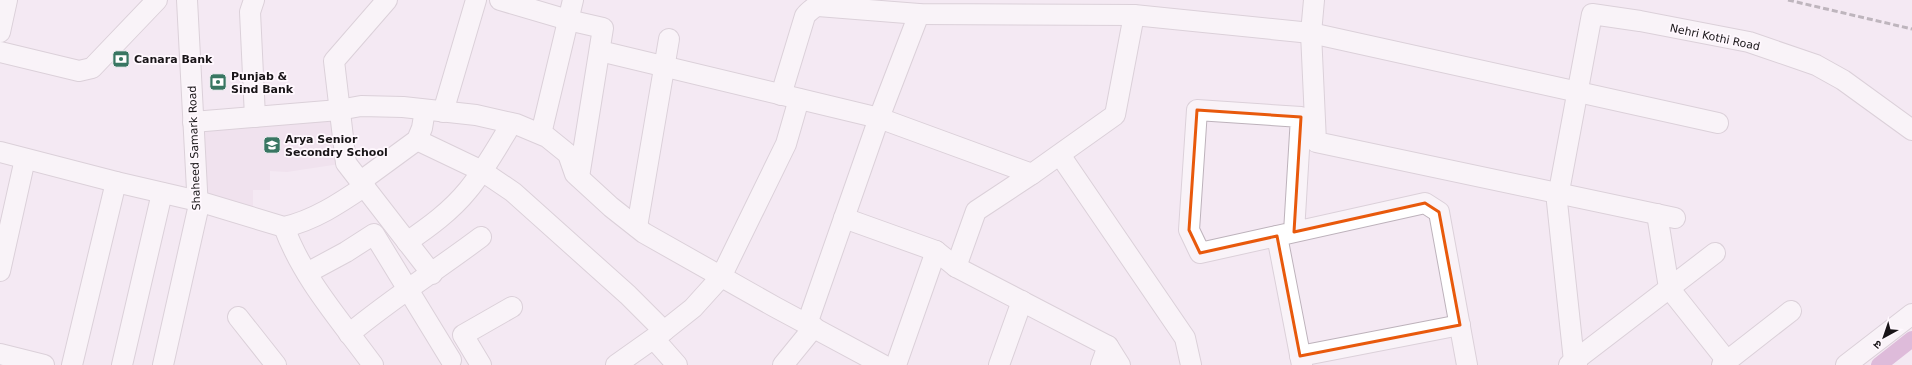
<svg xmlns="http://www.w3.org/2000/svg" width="1912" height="365" font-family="'DejaVu Sans','Noto Sans Devanagari',sans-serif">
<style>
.built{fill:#ebd9e9}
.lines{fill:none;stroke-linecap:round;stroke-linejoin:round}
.canal{stroke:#c383bc;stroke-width:16}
.minor-casing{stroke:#bdb2bb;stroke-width:22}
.minor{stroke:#fff;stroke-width:20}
.rail{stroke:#7d767c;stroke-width:3;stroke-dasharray:6 3;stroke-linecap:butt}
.marked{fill:none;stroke:#e8590c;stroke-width:3;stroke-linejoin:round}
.labels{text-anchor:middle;stroke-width:3.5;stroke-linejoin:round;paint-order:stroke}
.street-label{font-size:11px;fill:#191518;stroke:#fff8fe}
.poi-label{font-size:11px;font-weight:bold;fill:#191518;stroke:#fff8fe;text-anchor:start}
</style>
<rect width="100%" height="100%" fill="#f4e9f3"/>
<path class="built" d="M338,114L346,163L287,172L270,171V190H253V210L205,197L201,127Z"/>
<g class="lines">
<path class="canal" d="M1879,365L1912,339"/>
<defs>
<g id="minor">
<path d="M254,0L250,12L255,117"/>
<path d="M387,0L334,61L346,163L432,274"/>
<path d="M500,0L568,20L603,28L579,177"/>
<path d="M1314,0L1311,33L1316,142L1675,218"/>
<path d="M818,6L919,14L1134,15L1311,33L1718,123"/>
<path d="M0,32L7,0"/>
<path d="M600,51L879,118L1032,174L976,211L956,267"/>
<path d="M0,52L79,71L92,68L157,0"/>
<path d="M781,95L805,16C810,9 817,7 822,0"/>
<path d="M443,112L476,0"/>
<path d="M193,122L339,110L361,106L403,107L476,115L516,124L547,137L568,154L575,174L611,207L644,233L775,307L883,365"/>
<path d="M541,134L573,0"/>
<path d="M417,140L482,171L513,192L628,295L664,331"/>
<path d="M0,152L116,182L198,201L284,227C313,221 340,203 365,186"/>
<path d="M1060,155L1185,338L1191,365"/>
<path d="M1032,174L1115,115L1134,15"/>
<path d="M361,181L417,140L422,128L425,110"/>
<path d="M1657,214L1669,288L1727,361"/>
<path d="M844,218L936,251L956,267L1108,346L1101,365"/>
<path d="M284,227C303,279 341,321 373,365"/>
<path d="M637,227L669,39"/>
<path d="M1294,232L1301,117L1197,110L1189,230L1200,253L1425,203L1439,212L1467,365"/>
<path d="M1277,236L1302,365"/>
<path d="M407,242C429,227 451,211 468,190C483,172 495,151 507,131L510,123"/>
<path d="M0,271L25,159"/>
<path d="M307,273L346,252L374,234L451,360"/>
<path d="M238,317L276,365"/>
<path d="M807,324L879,118L919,14"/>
<path d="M349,334C391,299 437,270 481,237"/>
<path d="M654,339L677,365"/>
<path d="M1108,346L1120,365"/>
<path d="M0,354L44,365"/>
<path d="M1300,356L1460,325"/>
<path d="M72,365L116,182"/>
<path d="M122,365L162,193"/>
<path d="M163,365L198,209L187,0"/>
<path d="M481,365L463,335L512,307"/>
<path d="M616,365L664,331L693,308L721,277L786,144L799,99"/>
<path d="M783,365L814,327"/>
<path d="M896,365L936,251"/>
<path d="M999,365L1022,301"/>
<path d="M1569,365L1715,253"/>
<path d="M1577,365L1574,361L1557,202L1592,14L1640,21L1749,42L1816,65L1843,80L1912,130"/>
<path d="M1722,365L1791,311"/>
<path d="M1846,365L1912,314"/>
</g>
</defs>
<use href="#minor" class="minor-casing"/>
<use href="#minor" class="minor"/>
<path class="rail" d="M1788,0L1912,29"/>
</g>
<path d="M0 0H1912V365H0ZM1197,110L1301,117L1294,232L1425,203L1439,212L1460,325L1300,356L1277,236L1200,253L1189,230Z" fill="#f4e9f3" fill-opacity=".55" fill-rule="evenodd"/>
<path class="marked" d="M1197,110L1301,117L1294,232L1425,203L1439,212L1460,325L1300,356L1277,236L1200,253L1189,230Z"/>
<defs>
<symbol id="bank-square" viewBox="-11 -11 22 22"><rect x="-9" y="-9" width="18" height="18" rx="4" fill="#387662" stroke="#fff8fe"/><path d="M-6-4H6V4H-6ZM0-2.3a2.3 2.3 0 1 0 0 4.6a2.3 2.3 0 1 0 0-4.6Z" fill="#fff"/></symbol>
<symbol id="school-square" viewBox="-11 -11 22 22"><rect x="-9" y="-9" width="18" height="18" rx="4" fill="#387662" stroke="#fff8fe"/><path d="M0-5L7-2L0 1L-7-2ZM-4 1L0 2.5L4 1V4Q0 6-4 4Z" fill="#fff"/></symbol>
</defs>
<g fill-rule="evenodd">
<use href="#bank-square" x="111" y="49" width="20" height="20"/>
<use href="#bank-square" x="208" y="72" width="20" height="20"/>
<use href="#school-square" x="262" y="135" width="20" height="20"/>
</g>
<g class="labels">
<g class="street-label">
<text transform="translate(1715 37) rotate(12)" y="4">Nehri Kothi Road</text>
<text transform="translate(194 148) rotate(-92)" y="4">Shaheed Samark Road</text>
</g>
<g class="poi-label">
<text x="134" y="63">Canara Bank</text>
<text x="231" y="80">Punjab &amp;<tspan x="231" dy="13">Sind Bank</tspan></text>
<text x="285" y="143">Arya Senior<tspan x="285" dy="13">Secondry School</tspan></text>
</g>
</g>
<g transform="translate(1884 337) rotate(220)" stroke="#fff8fe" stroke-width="3" paint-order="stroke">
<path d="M0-3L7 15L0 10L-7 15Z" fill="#191518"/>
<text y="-6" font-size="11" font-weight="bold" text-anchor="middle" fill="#191518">उ</text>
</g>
</svg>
